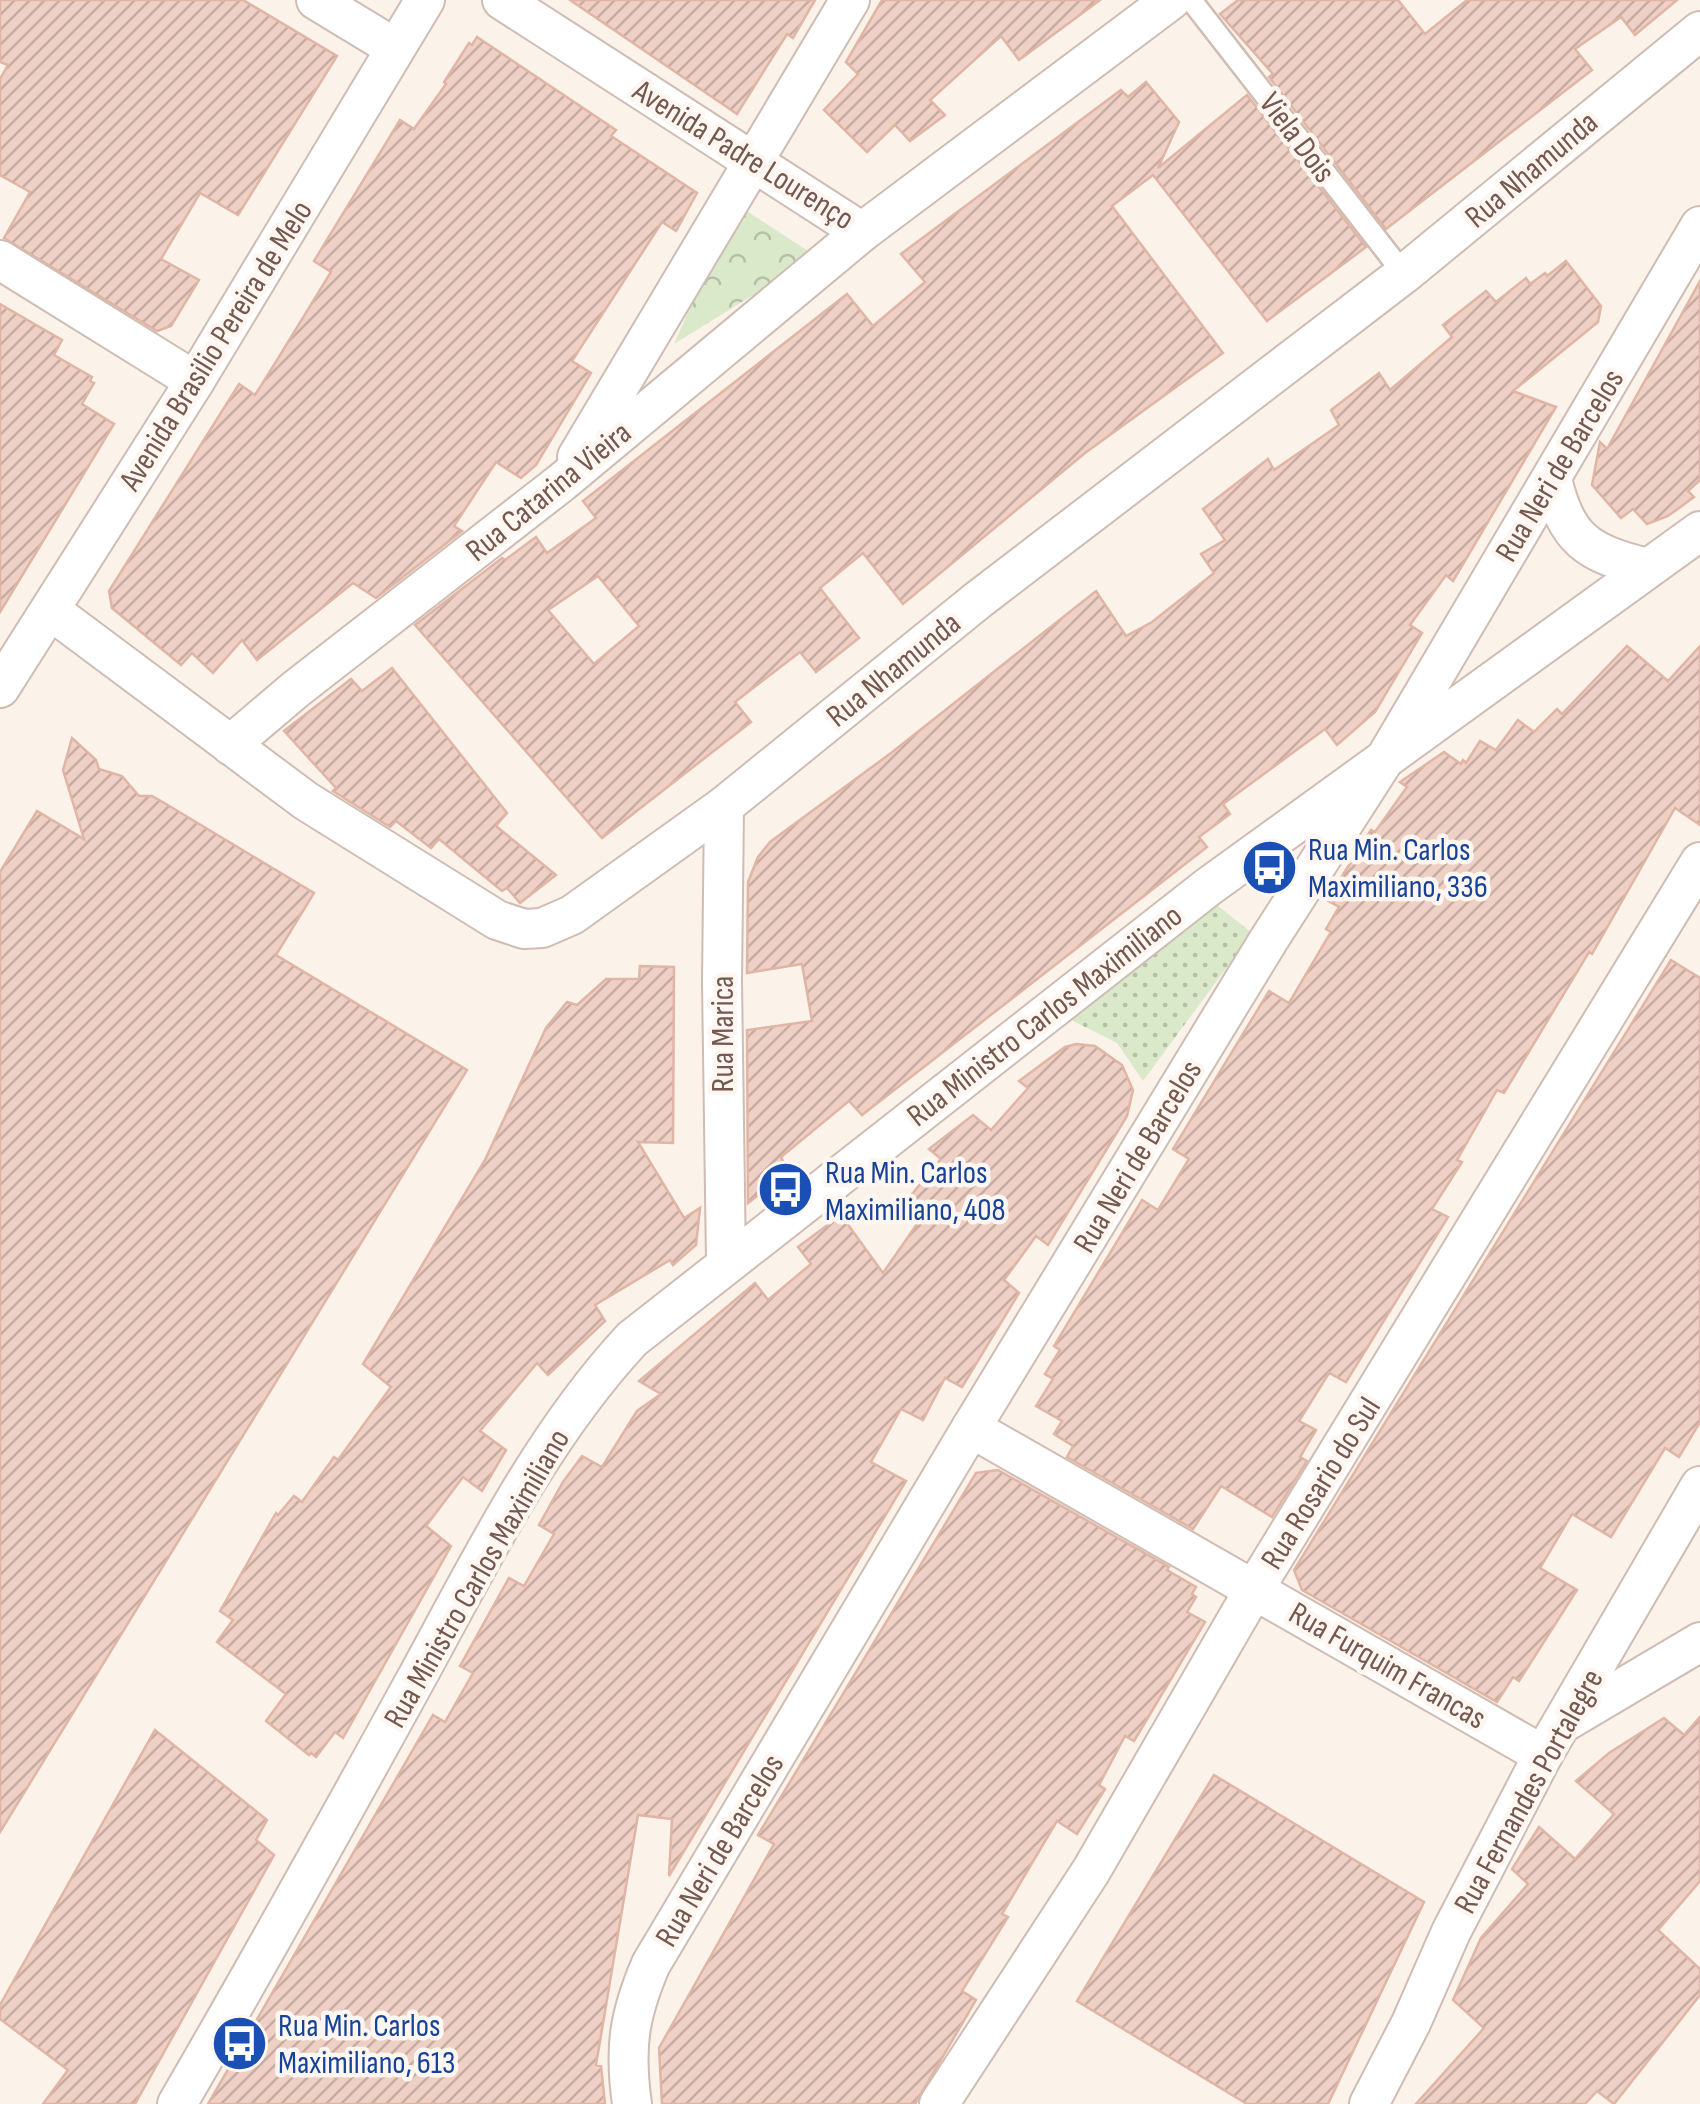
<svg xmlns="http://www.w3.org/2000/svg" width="1700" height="2104" font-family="'Sofia Sans Condensed',sans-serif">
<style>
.grass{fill:url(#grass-dots)}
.park{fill:url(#park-crowns)}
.building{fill:url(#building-hatch);stroke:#e1b5a5;stroke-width:2.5;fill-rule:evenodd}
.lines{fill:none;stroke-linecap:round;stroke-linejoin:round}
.lane-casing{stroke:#cfbcb3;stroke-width:25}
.street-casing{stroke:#cfbcb3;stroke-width:42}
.lane{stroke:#fff;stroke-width:20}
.street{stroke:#fff;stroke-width:38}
.labels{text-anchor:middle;stroke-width:9;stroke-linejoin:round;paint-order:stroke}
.street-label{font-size:32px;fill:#75584f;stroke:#fef7f1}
.transit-label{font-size:32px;fill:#164399;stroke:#fef7f1;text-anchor:start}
</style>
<defs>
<pattern id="grass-dots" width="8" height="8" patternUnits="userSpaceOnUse" patternTransform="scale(2.5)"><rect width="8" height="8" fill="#dae9c9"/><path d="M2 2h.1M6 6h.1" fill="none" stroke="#b5c0a6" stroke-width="1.8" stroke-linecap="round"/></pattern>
<pattern id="park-crowns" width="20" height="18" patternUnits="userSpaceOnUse" patternTransform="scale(2.5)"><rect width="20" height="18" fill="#dae9c9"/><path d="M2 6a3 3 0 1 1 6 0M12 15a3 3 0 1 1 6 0" fill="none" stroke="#b5c0a6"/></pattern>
<pattern id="building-hatch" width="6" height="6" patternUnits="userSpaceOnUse" patternTransform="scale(2.5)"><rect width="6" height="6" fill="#efd0c4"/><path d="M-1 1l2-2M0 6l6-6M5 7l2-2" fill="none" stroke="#c6aca2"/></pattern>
</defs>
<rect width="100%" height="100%" fill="#fbf3ea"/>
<path class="grass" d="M1207,897L1252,933L1143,1081L1117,1043L1069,1019Z"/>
<path class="park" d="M736,204L816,256L674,344Z"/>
<g class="building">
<path d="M0,0H243L337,56L238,215L200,193L161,259L199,280L171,326L157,331L4,238L30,192L0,175V79L8,65L0,62Z"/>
<path d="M570,0H815L793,38L787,34L737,114Z"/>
<path d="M882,0H1100L1019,60L1001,36L930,100L945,115L910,141L895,125L867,152L824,110L858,74L846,62Z"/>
<path d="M1238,0H1398L1425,34L1467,0H1677L1635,35L1621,17L1575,49L1592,70L1386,229L1269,77L1273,74L1220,14Z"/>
<path d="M477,37L616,130L611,136L697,193L676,231L662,222L572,361L591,373L536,465L521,478L496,462L454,526L462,531L376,598L353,583L257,660L242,640L213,673L192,653L181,665L112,608L109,591L239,384L255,395L274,365L331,272L314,261L400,120L414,129L446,84L444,82L469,43L472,45Z"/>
<path d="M1146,82L1179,122L1158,168L1247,95L1366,247L1267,321L1153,175L1112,206L1223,353L1085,453L903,604L863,553L820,588L859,638L816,672L800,652L735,702L751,722L602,838L415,625L502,558L505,560L536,537L547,553L596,518L583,501L847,294L873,326L925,282L901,254L1121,90L1128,97ZM598,576L639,626L594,664L548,610Z"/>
<path d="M1566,261L1601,306L1598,322L1513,391L1556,407L1453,581L1446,575L1410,625L1422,633L1375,712L1337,745L1325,729L1223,804L1230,814L1199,837L1207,847L862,1115L849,1101L781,1157L788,1172L748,1203L747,1030L812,1021L802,964L747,973L748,882L758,857L770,842L891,753L1096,591L1126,636L1152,622L1214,573L1201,554L1225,540L1203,509L1268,459L1274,470L1339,425L1331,410L1379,373L1390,390L1452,337L1443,325L1486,291L1496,302L1526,278L1530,284L1545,273L1547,276Z"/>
<path d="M1700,281V480L1688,491L1694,497L1668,516L1647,524L1633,509L1621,518L1592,485L1600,442L1607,449Z"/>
<path d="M0,304L62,340L54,355L92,377L90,381L94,383L82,404L114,424L0,612Z"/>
<path d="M1627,646L1668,681L1700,646V825L1675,808L1592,954L1589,952L1504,1093L1497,1090L1457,1160L1462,1162L1432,1209L1448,1217L1346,1382L1329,1373L1299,1421L1316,1430L1300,1457L1307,1461L1272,1517L1221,1486L1193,1529L1067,1457L1073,1446L1054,1434L1062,1421L1036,1406L1053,1379L1045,1374L1060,1350L1054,1346L1142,1200L1158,1210L1189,1159L1173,1149L1269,991L1289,1003L1331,932L1326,929L1339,907L1327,900L1371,830L1375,832L1407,787L1400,782L1444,752L1461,764L1463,760L1466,763L1480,741L1496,750L1518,720L1534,732L1557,709L1562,714Z"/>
<path d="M392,668L507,813L496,826L556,875L520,903L507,888L502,891L439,839L431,848L396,821L390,827L333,791L336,788L284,731L351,679L362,691Z"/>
<path d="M72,738L96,760L99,769L122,776L139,796H152L161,801L314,893L276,955L467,1070L0,1832V872L37,811L84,839L63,770Z"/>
<path d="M1671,960L1700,978V1422L1679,1457L1665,1448L1611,1537L1572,1514L1540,1568L1577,1590L1519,1681L1513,1677L1497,1702L1302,1590L1294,1570Z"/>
<path d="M640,966L674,967L673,1143L638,1142L684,1218L700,1208L696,1245L673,1265L670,1260L595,1305L605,1321L548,1375L537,1363L480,1431L506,1450L482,1491L463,1477L426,1526L451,1546L343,1738L335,1732L316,1757L311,1753L309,1755L266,1721L286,1694L217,1642L233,1620L220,1611L276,1513L278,1515L294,1496L302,1502L334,1457L338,1460L391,1387L363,1364L485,1160L546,1028L567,1002L577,1005L606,979H639Z"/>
<path d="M1076,1044L1095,1046L1122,1065L1133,1090L1127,1116L1048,1245L1036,1236L1004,1280L1019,1293L962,1387L945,1378L923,1420L901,1409L871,1462L906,1481L669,1876L672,1819L638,1815L596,2065L601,2066L605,2104H208L433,1715L445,1722L473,1673L460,1666L509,1578L524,1586L554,1534L539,1525L563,1482L582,1456L602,1467L637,1411L661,1394L639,1381L755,1283L768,1300L811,1264L798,1247L841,1215L883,1273L924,1214L907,1200L941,1159L929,1149L973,1115L991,1130L1028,1088L1019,1081L1065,1047Z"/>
<path d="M998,1470L1169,1567L1167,1570L1196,1587L1192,1594L1196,1597L1187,1612L1205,1622L1134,1741L1125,1736L1099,1785L1105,1789L1077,1834L1057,1821L1032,1863L1002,1914L1008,1917L962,1991L976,2000L915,2104H662L659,2048L774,1844L758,1835L976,1473Z"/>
<path d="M1700,1717V1881L1658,1930L1700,1969V1995L1614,2104L1597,2091L1585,2104H1416L1484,2028L1453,2000L1481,1938L1528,1884L1512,1869L1539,1827L1575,1859L1614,1814L1576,1781L1609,1753L1664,1718L1684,1735Z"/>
<path d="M155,1730L267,1820L256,1840L274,1855L135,2104H43L68,2070L0,2019V2005Z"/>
<path d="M1214,1775L1424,1902L1328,2104H1247L1077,2001Z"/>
</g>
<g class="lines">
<defs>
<path id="lane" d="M1191,0L1404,274"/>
<g id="street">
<path d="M316,0L395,48"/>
<path d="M502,0L862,232"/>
<path d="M0,260L195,381"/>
<path d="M577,457L850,0"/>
<path d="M1552,479C1567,541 1588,553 1647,568"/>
<path d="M50,610L306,801L497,920L524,929L542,928L572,915L724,806L978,600L1404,274L1700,31"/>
<path d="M0,688L195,381L425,0"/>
<path d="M230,745L296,689L562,482L862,232L1171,0"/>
<path d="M724,806L722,982L726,1262"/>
<path d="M971,1428L1543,1755"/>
<path d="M1565,1722L1700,1642"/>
<path d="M177,2104C259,1963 338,1821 416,1679C480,1562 541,1437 632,1339L1208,887L1700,531"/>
<path d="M632,2104C624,2048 629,2015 651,1964L971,1428L1268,941L1388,754L1700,226"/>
<path d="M939,2104L1091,1871L1255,1588L1700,862"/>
<path d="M1369,2104L1411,2023L1451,1932L1543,1755L1700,1486"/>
</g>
</defs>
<use href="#lane" class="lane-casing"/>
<use href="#street" class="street-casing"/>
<use href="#lane" class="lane"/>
<use href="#street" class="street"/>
</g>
<defs>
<symbol id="bus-disc" viewBox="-11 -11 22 22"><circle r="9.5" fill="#1a4fb4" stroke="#fef7f1"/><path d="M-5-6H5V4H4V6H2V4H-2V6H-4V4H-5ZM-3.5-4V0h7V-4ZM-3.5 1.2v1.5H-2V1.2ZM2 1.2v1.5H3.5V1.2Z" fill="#fff"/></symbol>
</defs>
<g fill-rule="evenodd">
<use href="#bus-disc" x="1238" y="836" width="63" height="63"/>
<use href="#bus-disc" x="754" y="1158" width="63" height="63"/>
<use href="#bus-disc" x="208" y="2012" width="63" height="63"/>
</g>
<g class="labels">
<g class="street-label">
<text transform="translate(1298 137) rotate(53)" y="11">Viela Dois</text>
<text transform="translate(744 154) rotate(32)" y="11">Avenida Padre Lourenço</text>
<text transform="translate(1531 169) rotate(-40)" y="11">Rua Nhamunda</text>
<text transform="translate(215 345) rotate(-58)" y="11">Avenida Brasilio Pereira de Melo</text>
<text transform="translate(1559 465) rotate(-59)" y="11">Rua Neri de Barcelos</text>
<text transform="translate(548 491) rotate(-39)" y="11">Rua Catarina Vieira</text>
<text transform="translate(893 669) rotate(-39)" y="11">Rua Nhamunda</text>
<text transform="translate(1044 1015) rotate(-38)" y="11">Rua Ministro Carlos Maximiliano</text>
<text transform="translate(722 1034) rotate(-90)" y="11">Rua Marica</text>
<text transform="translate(1137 1156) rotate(-59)" y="11">Rua Neri de Barcelos</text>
<text transform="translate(1320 1483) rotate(-58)" y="11">Rua Rosario do Sul</text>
<text transform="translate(476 1578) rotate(-60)" y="11">Rua Ministro Carlos Maximiliano</text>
<text transform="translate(1388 1665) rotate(30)" y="11">Rua Furquim Francas</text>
<text transform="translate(1528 1791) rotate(-61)" y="11">Rua Fernandes Portalegre</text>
<text transform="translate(719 1850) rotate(-59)" y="11">Rua Neri de Barcelos</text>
</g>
<g class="transit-label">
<text x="1308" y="860">Rua Min. Carlos<tspan x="1308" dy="37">Maximiliano, 336</tspan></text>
<text x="825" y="1183">Rua Min. Carlos<tspan x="825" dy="37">Maximiliano, 408</tspan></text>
<text x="278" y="2036">Rua Min. Carlos<tspan x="278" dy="37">Maximiliano, 613</tspan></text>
</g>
</g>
</svg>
